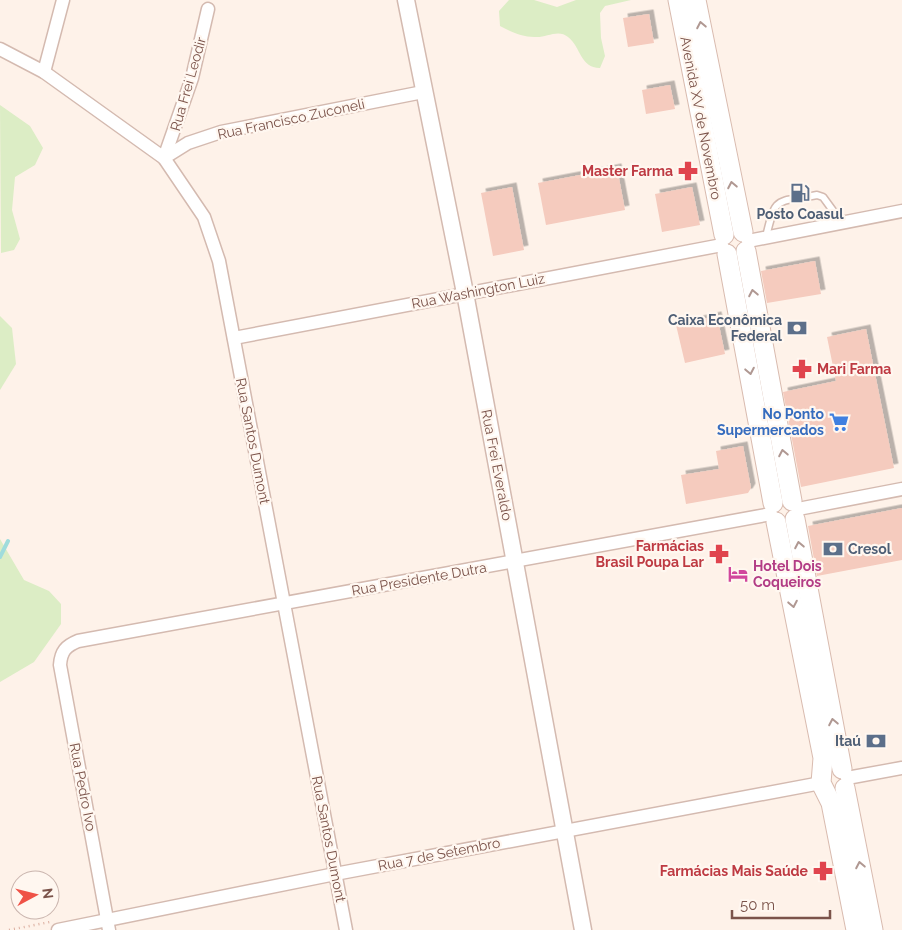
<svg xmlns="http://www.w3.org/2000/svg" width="902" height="930" font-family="Raleway,sans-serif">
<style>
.green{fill:#dcedc5}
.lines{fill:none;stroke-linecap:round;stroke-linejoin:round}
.stream{stroke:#a0dcdc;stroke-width:4}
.building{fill:#f5cbbe;filter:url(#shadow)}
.service-casing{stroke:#d4bab0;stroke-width:9}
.minor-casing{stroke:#d4bab0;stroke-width:15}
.tertiary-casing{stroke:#d4bab0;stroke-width:19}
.secondary-casing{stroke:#d9bbaf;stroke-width:21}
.path{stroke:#dbaea0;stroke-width:2.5;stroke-dasharray:1 4;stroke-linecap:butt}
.service{stroke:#fff;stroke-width:6}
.minor{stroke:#fff;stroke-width:12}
.tertiary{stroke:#fff;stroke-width:16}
.secondary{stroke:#fff;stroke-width:19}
.oneway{stroke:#b09892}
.labels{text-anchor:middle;stroke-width:4.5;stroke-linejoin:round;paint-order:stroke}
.street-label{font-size:14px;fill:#7b534a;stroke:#fff7f0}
.health-label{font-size:14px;font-weight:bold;fill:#be3a42;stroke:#fff7f0;text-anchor:end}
.service-label{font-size:14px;font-weight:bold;fill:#4e5e75;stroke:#fff7f0;text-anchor:end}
.shop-label{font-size:14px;font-weight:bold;fill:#366cbe;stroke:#fff7f0;text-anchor:end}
.hotel-label{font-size:14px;font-weight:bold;fill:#b23c85;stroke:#fff7f0;text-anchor:start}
</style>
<defs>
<filter id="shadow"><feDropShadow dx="4.5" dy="-4.5" stdDeviation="0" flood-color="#0004"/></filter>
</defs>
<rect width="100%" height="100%" fill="#fef2e9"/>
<g class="green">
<path d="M509,0H534L557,7L576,0H631L605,6L600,13L601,38L605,56L600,68C580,68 581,47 568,37C559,29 547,37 537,37C524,38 511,32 500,26L499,11Z"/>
<path d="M0,105L30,126L43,148L35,165L15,177L12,210L20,239L14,250L1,253Z"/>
<path d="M0,316L12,328L16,364L0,390Z"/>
<path d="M0,539L24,580L49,591L61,604V624L34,662L0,682Z"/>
</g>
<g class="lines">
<path class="stream" d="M0,557L8,541"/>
</g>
<g class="building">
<path d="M649,14L654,43L628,47L623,18Z"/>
<path d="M670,85L675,109L646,114L642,90Z"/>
<path d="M617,168L625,210L546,225L538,183Z"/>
<path d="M512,187L524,250L493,256L481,193Z"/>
<path d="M692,187L700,225L662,232L655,194Z"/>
<path d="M815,261L821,294L767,303L761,271Z"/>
<path d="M717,316L725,354L685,363L676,325Z"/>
<path d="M866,329L894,468L801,487L783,392L836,381L827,337Z"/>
<path d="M743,446L751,488L748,493L686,504L681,475L719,469L716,451Z"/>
<path d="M902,508V560L817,576L808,526Z"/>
</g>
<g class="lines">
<defs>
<path id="service" d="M766,237C776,194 776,203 817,195L823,197L842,223"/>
<g id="minor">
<path d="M0,49L44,72L164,158L204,217L219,261L346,930"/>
<path d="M44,72L63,0"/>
<path d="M164,158L188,143L221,132L423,92"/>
<path d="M164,158L192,78L208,9"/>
<path d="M748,241L902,211"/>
<path d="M234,338L722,245"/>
<path d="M798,509L902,489"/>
<path d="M847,778L902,768"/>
<path d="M58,930L335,874L821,783"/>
<path d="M109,930L60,665C61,651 66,646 78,641L771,514"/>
</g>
<path id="tertiary" d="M406,0L465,293L583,930"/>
<g id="secondary">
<path d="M678,0L724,235"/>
<path d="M696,0L743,232"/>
<path d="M746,251L792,501"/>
<path d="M727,254L773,503"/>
<path d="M795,519L842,769"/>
<path d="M776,522L823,758L821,783L831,803L856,930"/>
<path d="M845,788L873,930"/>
</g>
</defs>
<use href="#service" class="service-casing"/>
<use href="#minor" class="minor-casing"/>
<use href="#tertiary" class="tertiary-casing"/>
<use href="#secondary" class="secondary-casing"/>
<path class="path" d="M9,930L50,922"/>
<use href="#service" class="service"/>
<use href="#minor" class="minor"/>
<use href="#tertiary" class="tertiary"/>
<use href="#secondary" class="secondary"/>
</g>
<defs><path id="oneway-chevron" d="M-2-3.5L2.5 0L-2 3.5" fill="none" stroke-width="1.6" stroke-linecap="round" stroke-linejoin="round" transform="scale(1.25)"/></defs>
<g class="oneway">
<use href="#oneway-chevron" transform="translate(701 25) rotate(-101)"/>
<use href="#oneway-chevron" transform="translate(732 185) rotate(-101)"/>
<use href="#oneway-chevron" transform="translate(753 293) rotate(-101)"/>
<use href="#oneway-chevron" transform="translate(750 371) rotate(79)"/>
<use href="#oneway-chevron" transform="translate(783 453) rotate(-101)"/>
<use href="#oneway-chevron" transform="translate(799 545) rotate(-101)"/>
<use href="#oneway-chevron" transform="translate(793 604) rotate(79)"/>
<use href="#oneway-chevron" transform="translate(833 722) rotate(-101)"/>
<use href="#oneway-chevron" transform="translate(860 865) rotate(-101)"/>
</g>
<defs>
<symbol id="pharmacy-bare" viewBox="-9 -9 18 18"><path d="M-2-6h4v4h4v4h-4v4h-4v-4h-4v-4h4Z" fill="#e0444e" stroke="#fff7f0" stroke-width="2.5" paint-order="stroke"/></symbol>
<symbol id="fuel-bare" viewBox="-9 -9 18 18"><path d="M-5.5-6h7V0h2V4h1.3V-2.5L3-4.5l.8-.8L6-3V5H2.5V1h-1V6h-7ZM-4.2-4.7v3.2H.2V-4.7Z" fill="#5c6f8a" stroke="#fff7f0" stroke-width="2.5" paint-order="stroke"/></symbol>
<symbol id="bank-bare" viewBox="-9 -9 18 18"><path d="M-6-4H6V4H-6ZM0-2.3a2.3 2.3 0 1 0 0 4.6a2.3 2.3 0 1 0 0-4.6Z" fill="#5c6f8a" stroke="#fff7f0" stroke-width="2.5" paint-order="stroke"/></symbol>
<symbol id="supermarket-bare" viewBox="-9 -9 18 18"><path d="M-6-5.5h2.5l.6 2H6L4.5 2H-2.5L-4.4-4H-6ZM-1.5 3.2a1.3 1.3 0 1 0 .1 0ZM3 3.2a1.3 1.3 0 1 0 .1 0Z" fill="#3f7fe0" stroke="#fff7f0" stroke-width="2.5" paint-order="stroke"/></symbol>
<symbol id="hotel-bare" viewBox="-9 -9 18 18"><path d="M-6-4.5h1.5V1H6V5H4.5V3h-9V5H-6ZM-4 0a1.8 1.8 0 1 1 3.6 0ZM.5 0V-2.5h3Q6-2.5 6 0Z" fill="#d1479c" stroke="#fff7f0" stroke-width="2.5" paint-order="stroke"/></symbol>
</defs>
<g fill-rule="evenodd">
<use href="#pharmacy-bare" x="674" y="157" width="28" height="28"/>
<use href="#fuel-bare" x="786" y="179" width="28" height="28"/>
<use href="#bank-bare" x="783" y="314" width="28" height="28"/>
<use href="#pharmacy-bare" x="788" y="355" width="28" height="28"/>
<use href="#supermarket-bare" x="825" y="408" width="28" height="28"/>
<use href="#bank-bare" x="819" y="535" width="28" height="28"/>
<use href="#pharmacy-bare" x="705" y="540" width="28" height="28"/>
<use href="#hotel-bare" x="724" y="560" width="28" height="28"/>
<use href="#bank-bare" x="862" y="727" width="28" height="28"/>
<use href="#pharmacy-bare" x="809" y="857" width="28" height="28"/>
</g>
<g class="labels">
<g class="street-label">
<text transform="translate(188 84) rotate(-74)" y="5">Rua Frei Leodir</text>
<text transform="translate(701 118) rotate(79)" y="5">Avenida XV de Novembro</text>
<text transform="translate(291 119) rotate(-12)" y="5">Rua Francisco Zuconeli</text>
<text transform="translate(478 291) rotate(-11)" y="5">Rua Washington Luiz</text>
<text transform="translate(253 441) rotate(79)" y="5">Rua Santos Dumont</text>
<text transform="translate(497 465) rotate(79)" y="5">Rua Frei Everaldo</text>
<text transform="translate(419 579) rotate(-10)" y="5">Rua Presidente Dutra</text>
<text transform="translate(83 787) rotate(79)" y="5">Rua Pedro Ivo</text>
<text transform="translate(329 839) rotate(79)" y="5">Rua Santos Dumont</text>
<text transform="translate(439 854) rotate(-11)" y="5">Rua 7 de Setembro</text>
</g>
<g class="health-label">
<text x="673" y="176">Master Farma</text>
<text x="817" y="374" text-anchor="start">Mari Farma</text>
<text x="704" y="551">Farmácias<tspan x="704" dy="16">Brasil Poupa Lar</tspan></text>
<text x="808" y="876">Farmácias Mais Saúde</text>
</g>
<g class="service-label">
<text x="800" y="219" text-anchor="middle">Posto Coasul</text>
<text x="782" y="325">Caixa Econômica<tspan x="782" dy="16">Federal</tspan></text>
<text x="848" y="554" text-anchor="start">Cresol</text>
<text x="861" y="746">Itaú</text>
</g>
<g class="shop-label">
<text x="824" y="419">No Ponto<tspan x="824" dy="16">Supermercados</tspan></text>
</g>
<g class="hotel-label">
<text x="753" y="571">Hotel Dois<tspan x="753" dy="16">Coqueiros</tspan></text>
</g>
</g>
<g transform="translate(35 895) rotate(83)"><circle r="24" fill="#fff7f0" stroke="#cab5ae"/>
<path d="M0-4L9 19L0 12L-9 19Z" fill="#ef5247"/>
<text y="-8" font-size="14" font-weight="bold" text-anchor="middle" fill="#7b534a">N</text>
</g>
<path d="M732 910v8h98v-8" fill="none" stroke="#7b534a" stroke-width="2.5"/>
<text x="740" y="910" font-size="15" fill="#7b534a" stroke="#fff7f0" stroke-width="4" paint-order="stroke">50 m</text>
</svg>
